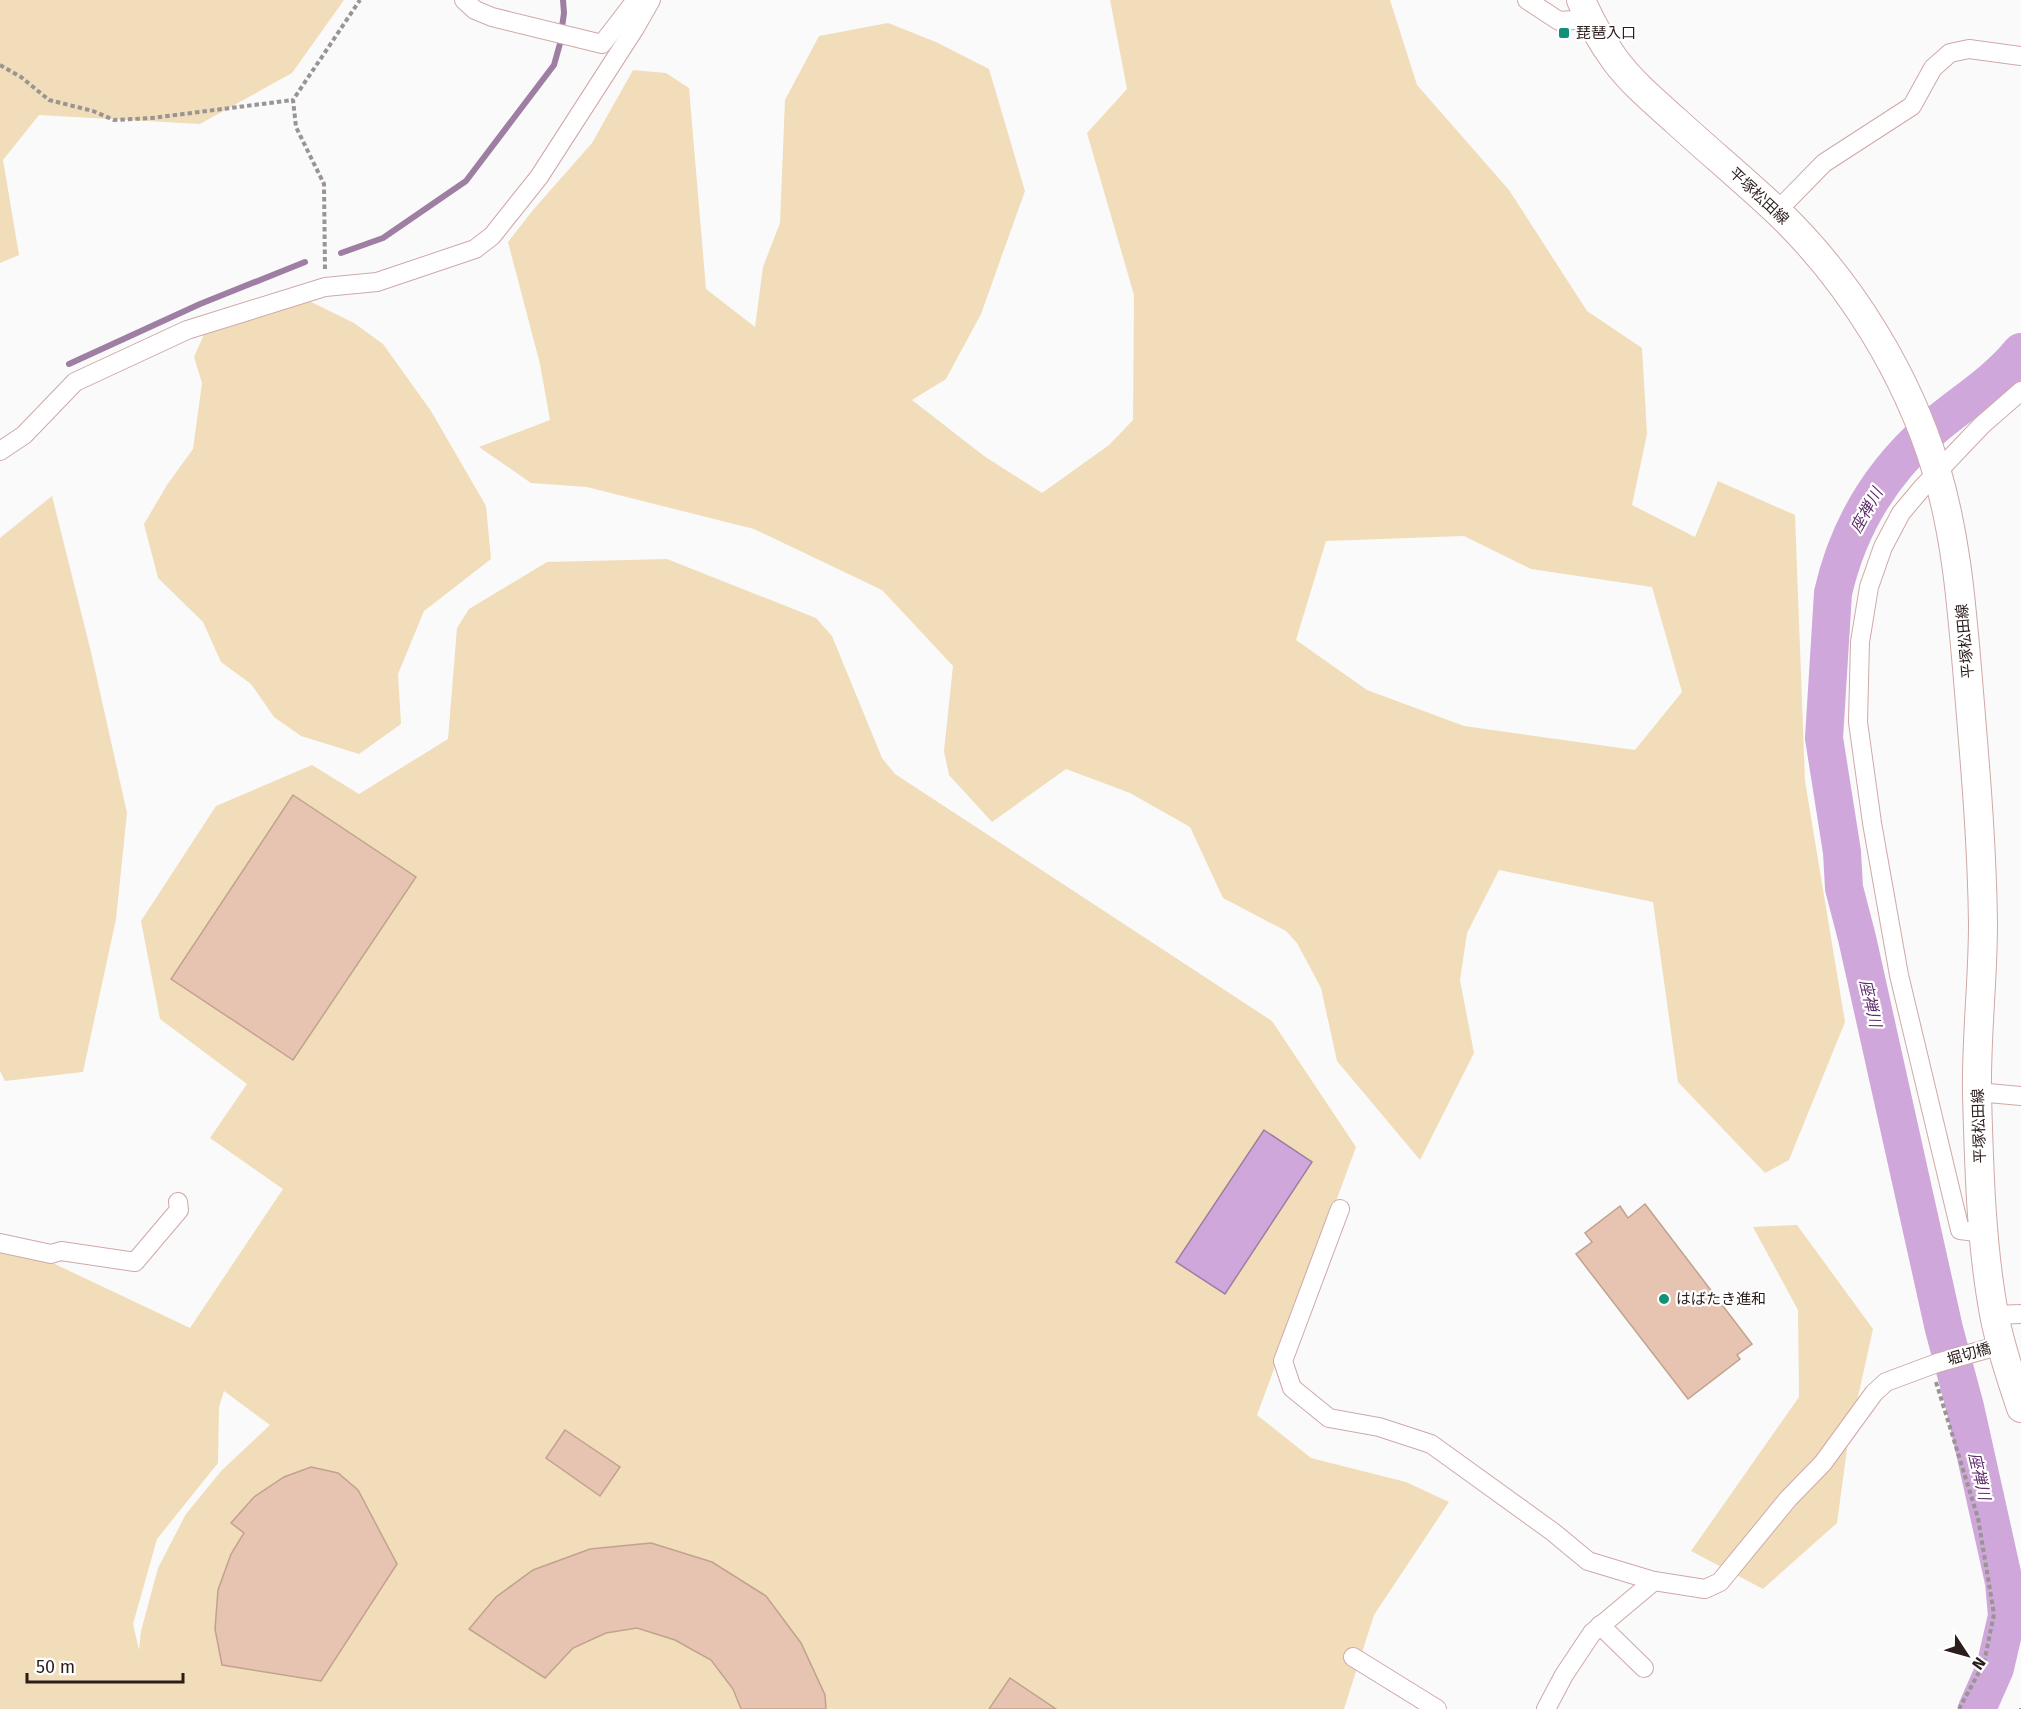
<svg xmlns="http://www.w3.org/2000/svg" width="2021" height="1709" font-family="'Fira Sans','Noto Sans JP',sans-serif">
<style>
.green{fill:#f1ddb9;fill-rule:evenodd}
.water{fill:#d0a7db;stroke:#9e7ea2;stroke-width:1.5}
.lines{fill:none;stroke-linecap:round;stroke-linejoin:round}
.stream{stroke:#9e7ea2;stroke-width:6}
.river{stroke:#d0a7db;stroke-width:38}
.building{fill:#e6c4b1;stroke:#c2a28f;stroke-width:1.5}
.street-casing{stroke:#d0a8a7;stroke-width:20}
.primary-casing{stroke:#d0a8a7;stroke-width:30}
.path{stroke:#9a9493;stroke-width:4;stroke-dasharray:4.5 3;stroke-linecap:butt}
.street{stroke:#fff;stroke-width:18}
.primary{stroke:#fff;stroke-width:28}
.poi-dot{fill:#109178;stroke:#fff;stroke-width:2}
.labels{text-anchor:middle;stroke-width:4.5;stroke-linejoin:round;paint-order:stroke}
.poi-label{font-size:15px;fill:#2b1d1c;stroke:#fff;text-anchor:start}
.street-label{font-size:15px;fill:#2b1d1c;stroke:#fff}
.water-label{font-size:16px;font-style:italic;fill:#5f2c6c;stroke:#fff}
</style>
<rect width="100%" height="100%" fill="#fafafa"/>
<g class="green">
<path d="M0,0H344L292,73L200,124L39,115L3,160L19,255L0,263Z"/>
<path d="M1110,0H1390L1417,85L1509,190L1587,311L1642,348L1647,434L1632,505L1695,537L1718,481L1795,515L1805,781L1845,1022L1789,1160L1765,1173L1678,1082L1653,902L1499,870L1467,933L1460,980L1474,1053L1420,1160L1337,1061L1321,988L1297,943L1286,931L1223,898L1190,827L1130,793L1066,769L992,822L949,775L944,751L953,666L882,590L754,529L587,487L531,483L479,447L550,420L540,364L508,242L533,210L592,143L633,70L666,73L689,88L706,289L755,327L763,267L780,223L785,100L819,36L888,23L936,42L989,69L1025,191L981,314L946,379L912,400L984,456L1042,493L1109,445L1133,420L1134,295L1087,133L1127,89ZM1464,536L1531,569L1652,587L1682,692L1635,750L1464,726L1367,690L1296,640L1326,541Z"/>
<path d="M301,297L354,323L383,344L431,411L486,506L491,559L424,611L398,674L401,724L359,754L301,736L274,717L251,684L221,662L203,622L158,578L144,524L167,485L193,449L202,383L194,357L208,325Z"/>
<path d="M52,496L91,652L127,813L116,919L83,1072L5,1081L0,1071V538Z"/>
<path d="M667,559L816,618L832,636L882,758L895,774L1272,1021L1356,1147L1257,1415L1311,1458L1406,1482L1449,1502L1374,1615L1344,1709H0V1247L40,1257L190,1328L283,1189L210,1138L247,1084L160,1019L141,921L216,806L312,765L359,794L448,739L457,628L469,609L547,562ZM224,1391L270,1425L222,1470L186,1514L158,1568L141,1631L139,1650L133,1624L157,1539L218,1463L219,1407Z"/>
<path d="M1797,1225L1873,1329L1848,1442L1837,1523L1763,1589L1691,1551L1799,1397L1798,1310L1753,1227Z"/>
</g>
<path class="water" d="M1264,1130L1312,1162L1225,1294L1176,1262Z"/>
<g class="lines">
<g class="stream">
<path d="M562,27L564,13L563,0"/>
<path d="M341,253L383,238L466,181L554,65L561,40"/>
<path d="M69,364L200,304L305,262"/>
</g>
<path class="river" d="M1977,1709L1995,1668L2007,1616L2004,1582L1965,1407L1944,1329L1857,938L1844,888L1842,852L1824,738L1833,593C1848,527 1880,474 1930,430C1960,404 1996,383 2021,352"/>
</g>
<g class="building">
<path d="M293,795L416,877L293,1060L171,979Z"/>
<path d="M1645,1204L1752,1344L1737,1355L1740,1359L1688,1399L1576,1254L1592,1242L1585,1233L1620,1206L1628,1218Z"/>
<path d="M565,1430L620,1467L600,1496L546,1458Z"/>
<path d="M311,1467L338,1473L358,1490L397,1564L321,1681L222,1665L215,1629L218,1590L231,1554L244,1533L231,1523L254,1497L284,1477Z"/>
<path d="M651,1543L712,1562L766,1596L801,1643L825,1695L826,1709H741L733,1689L711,1660L675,1640L637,1628L606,1633L573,1648L545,1678L469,1629L496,1597L533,1570L590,1549Z"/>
<path d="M1010,1678L1056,1709H989Z"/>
</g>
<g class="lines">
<defs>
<g id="street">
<path d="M464,0L475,10L492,17L602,44L636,0"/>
<path d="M1527,0L1559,21L1589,19"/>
<path d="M1777,211L1824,163L1912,106L1933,68L1950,53L1969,49L2021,56"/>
<path d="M0,451L24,435L75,382L187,330L325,287L377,282L475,249L492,236L539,177L635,28L651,0"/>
<path d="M1977,1092L2021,1096"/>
<path d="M1340,1209L1283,1361L1292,1388L1329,1418L1379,1427L1431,1444L1553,1532L1588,1561L1654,1581L1705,1589L1720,1582L1788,1499L1823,1463L1874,1393L1886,1382L1937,1363L2001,1345"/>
<path d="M1984,1233L1960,1230L1899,975L1872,823L1858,722L1860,642L1869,587L1883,547L1901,513L1922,488L1982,425L2021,391"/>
<path d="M0,1243L51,1254L61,1251L135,1262L179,1210L178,1202"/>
<path d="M1994,1315L2021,1314"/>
<path d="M1600,1625L1644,1668"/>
<path d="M1353,1657L1437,1709"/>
<path d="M1546,1709L1564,1675L1592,1633L1654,1581"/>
</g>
<path id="primary" d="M1581,0C1590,21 1602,42 1615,60C1632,83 1655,102 1676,121C1710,152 1746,182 1780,214C1851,283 1907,374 1936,469C1956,536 1961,600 1967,668C1974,753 1982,838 1983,924C1983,981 1976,1037 1977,1094C1979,1167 1981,1248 1995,1319C2001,1349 2011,1378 2021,1408"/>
</defs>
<use href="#street" class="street-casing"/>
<use href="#primary" class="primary-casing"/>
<g class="path">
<path d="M0,65L21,77L49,100L93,111L114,120L152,118L293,100"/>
<path d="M325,269L324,184L296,127L293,100L360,0"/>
<path d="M1936,1382L1978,1518L1994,1614L1984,1663L1959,1709"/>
<path d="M2021,1709V1708"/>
</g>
<use href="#street" class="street"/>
<use href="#primary" class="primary"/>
</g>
<g class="poi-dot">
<rect x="1558" y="27" width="12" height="12" rx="3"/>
<circle cx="1664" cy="1299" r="6"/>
</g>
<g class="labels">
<g class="poi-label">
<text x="1576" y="38">琵琶入口</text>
<text x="1676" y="1304">はばたき進和</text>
</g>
<g class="street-label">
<text transform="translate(1759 196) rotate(43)" y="5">平塚松田線</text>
<text transform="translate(1965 641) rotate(-95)" y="5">平塚松田線</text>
<text transform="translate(1979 1126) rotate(-92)" y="5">平塚松田線</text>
<text transform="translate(1969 1354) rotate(-16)" y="5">堀切橋</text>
</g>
<g class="water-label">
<text transform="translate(1866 510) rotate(-61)" y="6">座禅川</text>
<text transform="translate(1871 1003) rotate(77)" y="6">座禅川</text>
<text transform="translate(1980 1476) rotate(77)" y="6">座禅川</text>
</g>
</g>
<g transform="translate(1967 1655) rotate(126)" stroke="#ffffff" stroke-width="4.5" paint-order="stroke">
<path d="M0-4.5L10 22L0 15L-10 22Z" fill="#2b1d1c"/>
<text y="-9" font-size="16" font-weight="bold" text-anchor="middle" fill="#2b1d1c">N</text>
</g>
<path d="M27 1673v9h156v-9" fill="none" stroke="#2b1d1c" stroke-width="3"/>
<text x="36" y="1673" font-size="18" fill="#2b1d1c" stroke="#ffffff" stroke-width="4.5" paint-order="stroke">50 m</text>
</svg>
